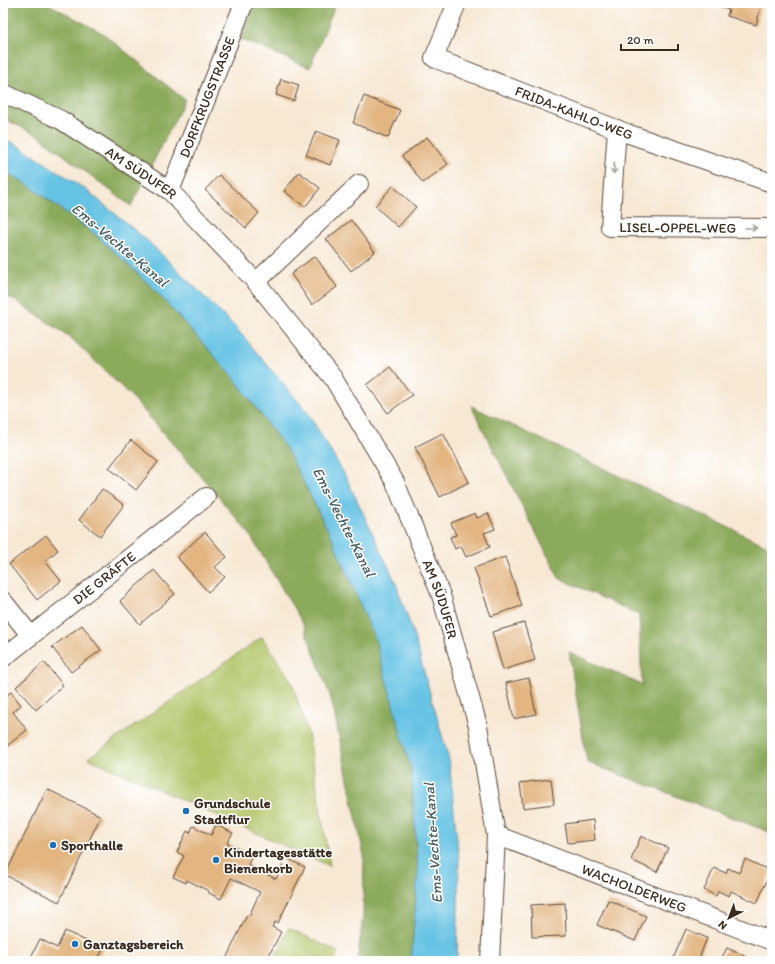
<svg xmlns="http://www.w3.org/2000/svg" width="775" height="964" font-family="Itim,sans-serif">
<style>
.green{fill:#b1c468;stroke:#767743}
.forest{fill:#8caa5c;stroke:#646a3d}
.water{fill:#66c3e4;stroke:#507681}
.building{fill:#e2b581}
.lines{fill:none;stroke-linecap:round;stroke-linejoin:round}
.minor-casing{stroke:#574639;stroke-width:20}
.minor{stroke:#fff;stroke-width:18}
.oneway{stroke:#a79f9a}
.poi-dot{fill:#1f6fb2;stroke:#fff;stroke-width:1.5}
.labels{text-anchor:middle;stroke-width:3;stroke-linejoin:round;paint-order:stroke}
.street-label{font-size:14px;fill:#3b2a1e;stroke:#fff}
.poi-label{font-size:14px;font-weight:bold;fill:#3b2a1e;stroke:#fff;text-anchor:start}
.water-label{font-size:15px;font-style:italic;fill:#4a6063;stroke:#fff}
</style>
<rect width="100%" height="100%" fill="#fff"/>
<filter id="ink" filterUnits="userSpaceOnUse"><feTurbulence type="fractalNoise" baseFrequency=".025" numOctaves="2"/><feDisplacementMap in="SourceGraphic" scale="8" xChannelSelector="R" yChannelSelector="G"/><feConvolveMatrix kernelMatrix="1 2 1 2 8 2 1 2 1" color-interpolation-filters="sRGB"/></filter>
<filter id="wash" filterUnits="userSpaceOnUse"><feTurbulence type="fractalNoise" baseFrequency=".012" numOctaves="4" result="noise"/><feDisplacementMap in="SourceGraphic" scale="16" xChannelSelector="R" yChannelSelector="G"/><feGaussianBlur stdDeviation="0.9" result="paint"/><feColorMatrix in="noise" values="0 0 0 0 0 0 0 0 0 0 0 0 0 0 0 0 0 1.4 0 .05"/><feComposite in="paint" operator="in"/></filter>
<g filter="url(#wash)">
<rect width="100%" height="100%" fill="#f7e8d4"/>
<g class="green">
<path d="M262,637L291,680L308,733L330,866L88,758Z"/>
<path d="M289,928L338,952L334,961H273Z"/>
</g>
<g class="forest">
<path d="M3,3H47L104,34L185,100L131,206L37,135L3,118Z"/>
<path d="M255,3H336L310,68L240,39Z"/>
<path d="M3,171L24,182L96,235L152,287L234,378L287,450L333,540L375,639L411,770L418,872L411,961H357L363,917L364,856L331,698L302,622L248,532L205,481L131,396L70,337L16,301L3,294Z"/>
<path d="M471,406L772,548V833L587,762L569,652L642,685L639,615L559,578Z"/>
</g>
<path class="water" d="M3,138L17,145L85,189L148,241L235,327L308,413L346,477L395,581L413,633L449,760L459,860L457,961H411L418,872L411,770L375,639L333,540L287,450L234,378L152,287L96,235L24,182L3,171Z"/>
<g id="blocks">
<g class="building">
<path d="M722,3H762L756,25L727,16L729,10L721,7Z"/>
<path d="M281,79L299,85L294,101L276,95Z"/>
<path d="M364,96L400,110L388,138L353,123Z"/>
<path d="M316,131L340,140L330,165L306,155Z"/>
<path d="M427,137L448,164L423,183L402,156Z"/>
<path d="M299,172L320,188L305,207L284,191Z"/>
<path d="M219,175L259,213L246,228L205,190Z"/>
<path d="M393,186L416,207L398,227L375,206Z"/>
<path d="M351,220L375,252L351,271L326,239Z"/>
<path d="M315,256L337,287L312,305L291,274Z"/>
<path d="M390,367L412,395L388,413L367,385Z"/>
<path d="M443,433L469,482L440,497L415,447Z"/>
<path d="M131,440L158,462L136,490L109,468Z"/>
<path d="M102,489L124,505L100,536L79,520Z"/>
<path d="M475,513L477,518L488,513L495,529L484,533L490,547L466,557L461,546L455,549L450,537L456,535L451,523Z"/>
<path d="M205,532L227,557L215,567L225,577L208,592L177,557Z"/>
<path d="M46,535L58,550L45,561L61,581L37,600L9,564Z"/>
<path d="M505,557L522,606L491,616L474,568Z"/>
<path d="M154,570L175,594L140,624L120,601Z"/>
<path d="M524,623L535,660L503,670L492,632Z"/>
<path d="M82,625L101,650L71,672L52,647Z"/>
<path d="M44,662L63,685L36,710L16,687Z"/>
<path d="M529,678L536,714L514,719L506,683Z"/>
<path d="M11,692L21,705L13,712L27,730L3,749V698Z"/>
<path d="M551,779L554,804L523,808L520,783Z"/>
<path d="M47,789L101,816L59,902L5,875Z"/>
<path d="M593,820L595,840L568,843L565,824Z"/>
<path d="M216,825L233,833L227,843L252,855L248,865L276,879L286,858L305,867L278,923L275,922L272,927L281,932L266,961H225L247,915L249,916L260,892L231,878L221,899L209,893V891L187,880L186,883L173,877L184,856L177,852L187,831L190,833L193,826L211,835Z"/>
<path d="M641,836L668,848L657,872L631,860Z"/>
<path d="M745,859L771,871L757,903L731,891L729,896L718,891L716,896L704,890L714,868L726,873L728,868L739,873Z"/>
<path d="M608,900L646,916L635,941L597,925Z"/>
<path d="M565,903L566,936L532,937L531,905Z"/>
<path d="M686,929L707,938L698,961H677L673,959Z"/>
<path d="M65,931L103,949L97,961H29L40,939L57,948Z"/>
<path d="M727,948L751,959L750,961H720Z"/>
</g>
</g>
</g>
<g filter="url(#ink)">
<use href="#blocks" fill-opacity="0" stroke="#574639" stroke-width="1"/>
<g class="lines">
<defs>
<g id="minor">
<path id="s1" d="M457,3L434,58L629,134L772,183"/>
<path id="s2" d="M3,93L61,120L170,191L256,282L333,378L395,482L441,595L478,726L496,835L490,961"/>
<path id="s3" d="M617,129L610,227L772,228"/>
<path id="s4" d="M170,191L244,3"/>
<path d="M256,282L359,184"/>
<path d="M3,601L31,636"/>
<path id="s5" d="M3,658L206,497"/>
<path id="s6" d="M496,835L772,941"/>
</g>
</defs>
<use href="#minor" class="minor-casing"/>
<use href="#minor" class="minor"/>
</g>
<defs><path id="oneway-shaft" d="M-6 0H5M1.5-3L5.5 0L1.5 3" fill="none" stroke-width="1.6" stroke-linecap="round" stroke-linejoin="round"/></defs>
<g class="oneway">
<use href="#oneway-shaft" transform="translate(614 168) rotate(94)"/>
<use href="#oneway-shaft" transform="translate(751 228)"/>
</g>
</g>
<g class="poi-dot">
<circle cx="186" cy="811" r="4"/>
<circle cx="53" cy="845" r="4"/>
<circle cx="216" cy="860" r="4"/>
<circle cx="75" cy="944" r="4"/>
</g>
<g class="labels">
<g class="street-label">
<text dy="5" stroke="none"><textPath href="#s4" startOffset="101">DORFKRUGSTRASSE</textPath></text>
<text dy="5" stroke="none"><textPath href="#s1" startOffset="210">FRIDA-KAHLO-WEG</textPath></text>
<text dy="5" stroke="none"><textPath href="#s2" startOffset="160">AM SÜDUFER</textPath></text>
<text dy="5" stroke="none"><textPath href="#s3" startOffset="166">LISEL-OPPEL-WEG</textPath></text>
<text dy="5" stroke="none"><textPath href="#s5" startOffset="129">DIE GRÄFTE</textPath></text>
<text dy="5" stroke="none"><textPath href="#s2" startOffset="689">AM SÜDUFER</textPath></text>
<text dy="5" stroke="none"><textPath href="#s6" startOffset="148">WACHOLDERWEG</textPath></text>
</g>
<g class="poi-label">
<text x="194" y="808">Grundschule<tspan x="194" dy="16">Stadtflur</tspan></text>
<text x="61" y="850">Sporthalle</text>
<text x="224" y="857">Kindertagesstätte<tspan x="224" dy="16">Bienenkorb</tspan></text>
<text x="83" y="949">Ganztagsbereich</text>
</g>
<g class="water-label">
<text transform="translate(120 245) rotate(40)" y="5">Ems-Vechte-Kanal</text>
<text transform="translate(344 522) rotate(63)" y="5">Ems-Vechte-Kanal</text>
<text transform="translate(433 843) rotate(-94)" y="5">Ems-Vechte-Kanal</text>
</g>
</g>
<rect width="775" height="964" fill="none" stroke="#fff" stroke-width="16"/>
<g transform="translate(729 918) rotate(222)" stroke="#ffffff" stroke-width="3" paint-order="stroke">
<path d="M0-3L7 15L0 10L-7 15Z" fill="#3b2a1e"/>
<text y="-6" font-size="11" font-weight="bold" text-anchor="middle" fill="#3b2a1e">N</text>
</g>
<path d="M621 44v6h57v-6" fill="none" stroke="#3b2a1e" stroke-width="2"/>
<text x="627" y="44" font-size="12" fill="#3b2a1e" stroke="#ffffff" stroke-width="3" paint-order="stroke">20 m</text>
</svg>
